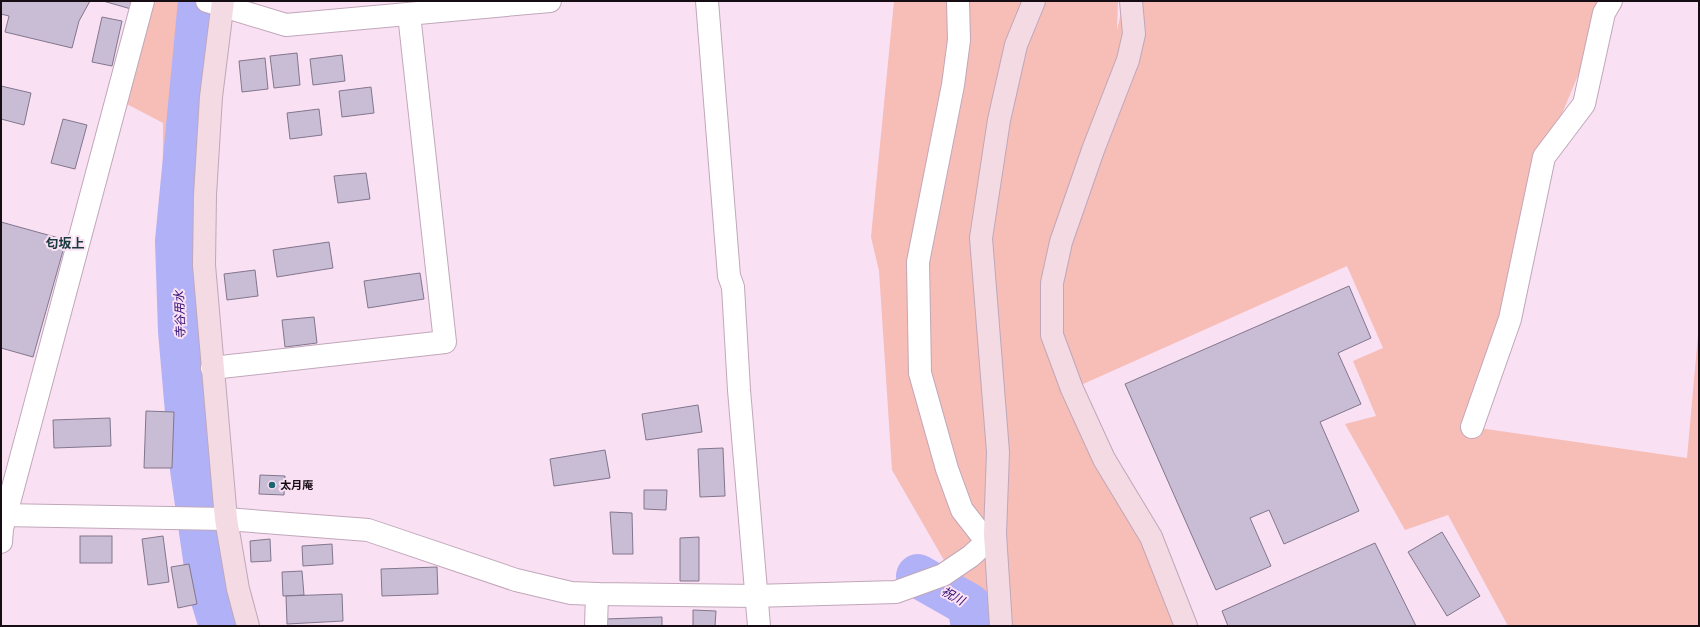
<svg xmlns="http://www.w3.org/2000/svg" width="1700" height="627" font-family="Jost,'Noto Sans JP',sans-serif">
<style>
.green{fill:#f7bdb7}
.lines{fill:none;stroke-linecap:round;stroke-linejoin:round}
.river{stroke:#b1b1f7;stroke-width:44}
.building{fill:#c9bcd5;stroke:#82768d}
.street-casing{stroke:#c0a7ba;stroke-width:24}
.secondary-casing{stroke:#c0a7ba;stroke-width:24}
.street{stroke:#fff;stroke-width:22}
.secondary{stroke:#f4dae2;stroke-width:22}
.poi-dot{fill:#1a6570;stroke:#fae0f3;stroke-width:1.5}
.labels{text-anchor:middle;stroke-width:4;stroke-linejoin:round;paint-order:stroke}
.poi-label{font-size:11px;font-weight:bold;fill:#160d14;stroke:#fae0f3;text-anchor:start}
.water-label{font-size:12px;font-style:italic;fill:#280870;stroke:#fae0f3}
.quarter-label{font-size:13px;font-weight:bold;fill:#183a3f;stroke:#fae0f3}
</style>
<rect width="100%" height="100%" fill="#fae0f3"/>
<g class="green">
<path d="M149,1H213L193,349L162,353L163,123L123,102Z"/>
<path d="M894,1H1118L1117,30L1124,1H1606L1604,13L1544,157L1472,427L1687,458L1699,324V626H1508L1448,515L1405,530L1345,424L1376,416L1353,361L1383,348L1347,266L1072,389L1186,626H977L975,614L892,470L879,271L871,237Z"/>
</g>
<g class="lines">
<g class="river">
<path d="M200,1L177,241L180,331L192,469L209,587L221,626"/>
<path d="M918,576L969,605L973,626"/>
</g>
</g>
<g class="building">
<path d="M1,1H90L79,21L72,48L5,32L9,16L1,14Z"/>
<path d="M103,1H134L131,9Z"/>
<path d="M102,17L122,21L112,66L92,62Z"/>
<path d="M297,53L300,85L274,88L270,56Z"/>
<path d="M342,55L345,81L313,85L310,59Z"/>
<path d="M265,58L268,89L242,92L239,61Z"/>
<path d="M1,86L31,93L24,125L1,119Z"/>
<path d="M371,87L374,113L342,117L339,91Z"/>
<path d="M319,109L322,135L290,139L287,113Z"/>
<path d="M63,119L87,125L75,169L51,163Z"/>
<path d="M366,173L370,199L338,203L334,176Z"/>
<path d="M1,222L66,240L33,357L1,348Z"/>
<path d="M329,242L333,268L277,277L273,250Z"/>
<path d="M255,270L258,296L227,300L224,274Z"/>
<path d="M420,273L424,299L368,308L364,281Z"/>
<path d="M1349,286L1371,338L1338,353L1361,404L1320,422L1359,511L1284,544L1269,510L1250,518L1271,566L1216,590L1125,384Z"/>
<path d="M314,317L317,343L285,347L282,320Z"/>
<path d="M698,405L702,432L646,440L642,414Z"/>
<path d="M146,411L174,412L172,468H144Z"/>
<path d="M110,418L111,446L54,448L53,420Z"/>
<path d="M723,448L725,496L700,497L698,449Z"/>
<path d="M605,450L610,478L554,486L550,459Z"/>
<path d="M260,475L285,476L284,495L259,494Z"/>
<path d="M644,490H667L666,510L644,509Z"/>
<path d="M610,512L632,513L633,554H613Z"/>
<path d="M1442,532L1480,596L1447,616L1408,552Z"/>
<rect x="80" y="536" width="32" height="27"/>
<path d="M163,536L169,582L148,585L142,539Z"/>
<path d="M699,537V581H680V538Z"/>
<path d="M270,539L271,561L251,562L250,541Z"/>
<path d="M1375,543L1416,626H1228L1222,611Z"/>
<path d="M332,544L333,564L303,566L302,546Z"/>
<path d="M189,564L197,604L178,608L171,567Z"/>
<path d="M437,567L438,594L382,596L381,569Z"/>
<path d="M302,571L304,595L283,596L282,572Z"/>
<path d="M342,594L343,621L287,624L286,596Z"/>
<path d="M693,610L716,611L715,626H693Z"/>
<path d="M662,617V626H606L605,619Z"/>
</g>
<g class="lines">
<defs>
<g id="street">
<path d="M207,1L286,25L550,1"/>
<path d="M707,1L729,276L733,287L739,390L759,626"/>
<path d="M958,1L959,40L953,85L918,262L920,373L947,469L962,510L987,542"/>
<path d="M212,368L445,342L409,14"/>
<path d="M1472,427L1510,319L1544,157L1584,104L1604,13L1611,1"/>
<path d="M1,515L226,519L368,530L516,580L571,593L597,594L756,596L896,592L943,575L971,556L995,534"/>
<path d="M1,542L2,529L143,1"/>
<path d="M596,626L597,594"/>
</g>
<g id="secondary">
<path d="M223,1L211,97L205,195L204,265L226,519L238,589L248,626"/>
<path d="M1131,1L1134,34L1128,60L1093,150L1061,242L1052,283V335L1072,389L1104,459L1151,537L1186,626"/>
<path d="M1001,626L995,534L998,452L981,238L999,120L1016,45L1034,1"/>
</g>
</defs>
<use href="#street" class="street-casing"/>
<use href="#secondary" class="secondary-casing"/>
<use href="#street" class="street"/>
<use href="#secondary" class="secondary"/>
</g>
<circle class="poi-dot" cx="272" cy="485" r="4"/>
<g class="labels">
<g class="poi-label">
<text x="280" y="489">太月庵</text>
</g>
<g class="water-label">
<text transform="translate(180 315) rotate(-92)" y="4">寺谷用水</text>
<text transform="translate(953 596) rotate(29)" y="4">祝川</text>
</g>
<g class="quarter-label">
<text x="65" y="248">匂坂上</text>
</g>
</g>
<rect width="1700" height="627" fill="none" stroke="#160d14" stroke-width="4"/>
</svg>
